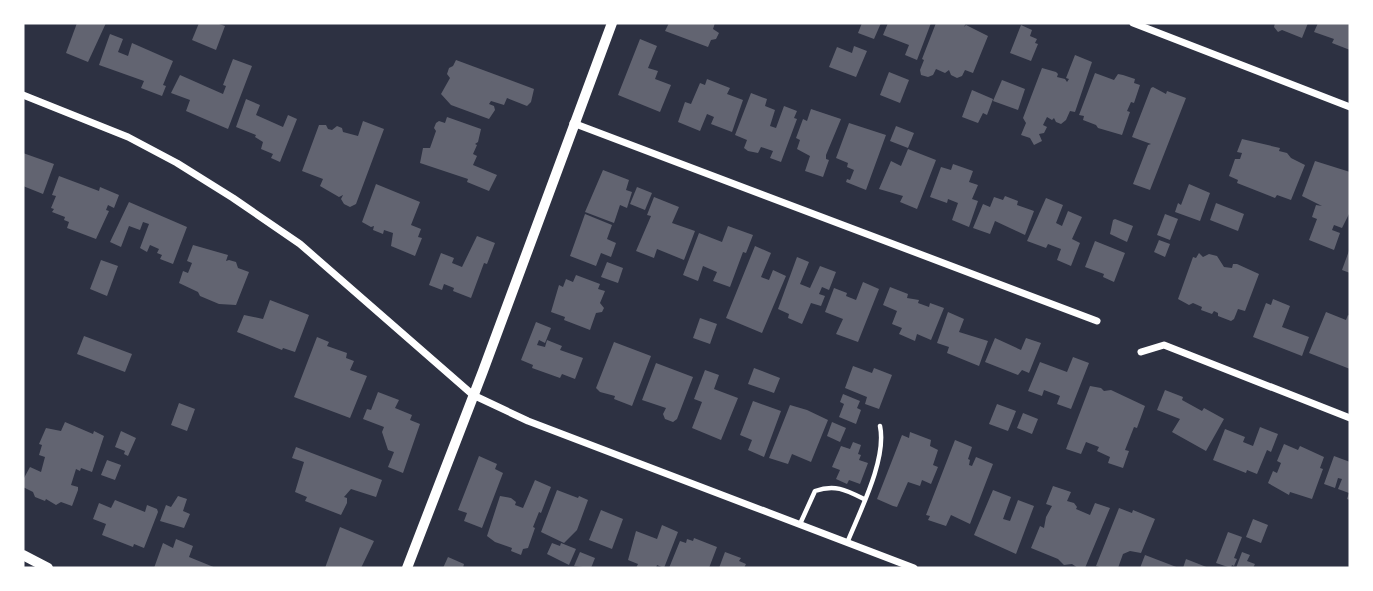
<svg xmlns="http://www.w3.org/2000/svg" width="1373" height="591" font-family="'Asap Condensed',sans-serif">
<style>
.building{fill:#626471}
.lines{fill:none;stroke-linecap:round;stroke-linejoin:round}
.service{stroke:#fff;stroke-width:4.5}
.minor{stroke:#fff;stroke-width:7}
.tertiary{stroke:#fff;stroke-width:10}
</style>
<rect width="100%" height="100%" fill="#2d3142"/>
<g class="building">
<path d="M77,23H106L88,62L66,53Z"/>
<path d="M199,23H216L225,26L216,50L192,40Z"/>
<path d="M669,23H715L713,29L719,33L716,39L711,40L708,47L665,31Z"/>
<path d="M862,23H881L874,39L858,33Z"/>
<path d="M888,23H931L917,60L905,55L909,45L883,35Z"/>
<path d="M936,23H966L964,27L966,25L988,36L973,73L965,70L962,76L957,78L951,75L949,70L945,73L936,69L933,75L928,77L921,75L920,70L924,60L922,59Z"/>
<path d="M1275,23H1308L1302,38L1282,30L1278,32L1274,27Z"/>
<path d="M1318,23H1350V50L1332,43L1334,39L1314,32Z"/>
<path d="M1021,25L1032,30L1030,36L1037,39L1035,43L1038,44L1031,61L1010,53Z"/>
<path d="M110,34L123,39L118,52L128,56L132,43L173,61L163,85L166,86L162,96L141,88L144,81L99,65Z"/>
<path d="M640,39L657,46L648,68L658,71L655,79L671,85L660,112L618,95Z"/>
<path d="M854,46L867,51L856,77L829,67L837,47L852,53Z"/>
<path d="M1075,55L1092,62L1075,112L1070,111L1066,120L1061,124L1056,122L1054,118L1052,120L1047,117L1043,125L1047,127L1044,133L1039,134L1042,141L1034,145L1030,138L1021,135L1026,123L1023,118L1042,68L1056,72L1058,74L1057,77L1065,79L1067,82L1069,79L1066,78Z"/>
<path d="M233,59L252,66L228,129L186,111L190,100L171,93L180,75L223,94L226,86L223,85Z"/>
<path d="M456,60L534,89L531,102L527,106L507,98L504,105L491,101L489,104L494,106L495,110L489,119L451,105L441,94L450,78L447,74L449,68L453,66Z"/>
<path d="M889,72L909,80L900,103L880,95Z"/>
<path d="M1095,73L1114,80L1118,74L1123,75L1135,79L1134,83L1140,85L1134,103L1131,102L1127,111L1130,112L1122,135L1098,128L1096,125L1083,120L1084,116L1079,115Z"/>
<path d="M707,79L730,88L727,94L743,100L732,132L711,124L714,117L707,114L700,131L678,122L685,102L691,104L700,83L705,85Z"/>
<path d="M1002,80L1025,89L1018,110L993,101Z"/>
<path d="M1153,87L1166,94L1167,91L1186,98L1150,190L1133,184L1148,145L1151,144L1132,137L1151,88Z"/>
<path d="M972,90L993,99L987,115L983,113L978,123L962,117Z"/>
<path d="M751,93L767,99L765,106L775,110L770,126L776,128L784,106L797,111L794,118L797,119L781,162L770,158L773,151L761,147L758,153L748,151L744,148L747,140L735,135Z"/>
<path d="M246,99L260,105L256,115L283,127L288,115L297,119L280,162L271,158L273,154L261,149L263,142L255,137L256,135L236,127Z"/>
<path d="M811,109L841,119L826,155V159L829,160L823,177L805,171L810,156L797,149L800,140L796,138L803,119L807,121Z"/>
<path d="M447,117L481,129L478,142L475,144L477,145L473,154L477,156L473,165L497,175L489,191L467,182L468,179L420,163L423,148H430L436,131L434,128L436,123L439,121L445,123Z"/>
<path d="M363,121L384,129L356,204L350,207L344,204L341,199L343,195L339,197L320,186L323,179L302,171L319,125H326L328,129L332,130L337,126L342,128L343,132L358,136Z"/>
<path d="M849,123L886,135L866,190L846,182L847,179L850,180L854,170L847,167L848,163L836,158Z"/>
<path d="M896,126L914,133L908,148L890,141Z"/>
<path d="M1242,139L1280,148L1279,151L1287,153L1291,158L1305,165L1291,200L1277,195L1275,198L1237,183L1238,180L1229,176L1235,159H1240L1242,153L1237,152Z"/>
<path d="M908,149L936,160L917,209L900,202L903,196L879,189L891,161L901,166Z"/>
<path d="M23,153L54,164L43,194L23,186Z"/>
<path d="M1315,161L1350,172V212L1342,228L1334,225L1332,230L1340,233L1334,250L1309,240L1317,219L1312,217L1316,205L1322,206L1302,196Z"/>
<path d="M953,164L973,171L969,182L978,185L972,199L978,201L969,227L952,220L958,203L948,199L947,203L930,197L941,167L951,170Z"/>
<path d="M603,170L629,180L626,190L632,192L627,208L620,205L614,223L585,212Z"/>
<path d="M59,176L99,191L100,187L119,195L114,208L108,205L106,210L109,211L96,239L67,228L69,222L64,220L65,217L52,212L54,209L51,208L56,196L52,195Z"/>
<path d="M376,184L420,202L411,225L421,229L418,237L422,238L415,256L391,246L393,233L384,230L383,234L373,230L374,226L371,227L362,222Z"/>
<path d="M1189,184L1210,193L1200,221L1175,212L1178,203L1181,205Z"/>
<path d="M637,187L652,193L645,210L630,204Z"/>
<path d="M1005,196L1018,201L1017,205L1034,211L1025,235L995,221L990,234L973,228L983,204L990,207L994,197L1003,200Z"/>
<path d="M654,197L679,207L672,223L695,231L684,260L657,249L654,258L636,251L651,216L647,215Z"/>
<path d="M1046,198L1063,205L1056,223L1062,226L1068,211L1082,217L1072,239L1080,243L1071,266L1057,260L1061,249L1048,244L1046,248L1027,241Z"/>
<path d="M129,202L187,227L173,264L160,259L162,255L157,253L159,249L150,245L147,252L140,248L149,224L143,222L140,230L129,226L121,247L110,242Z"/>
<path d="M1216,203L1244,214L1238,231L1210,220Z"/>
<path d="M585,214L612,225L607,239L616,243L611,257L601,253L596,266L570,256Z"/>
<path d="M1165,214L1178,219L1170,240L1157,235Z"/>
<path d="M1115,219L1133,226L1127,242L1110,234L1113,220Z"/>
<path d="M728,226L753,235L746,253L743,252L730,287L713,281L717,272L703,266L698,281L683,275L699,233L722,242Z"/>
<path d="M477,236L495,243L487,264L484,263L471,298L453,291L454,288L444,284L442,290L429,285L441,253L454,258L452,263L462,267Z"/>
<path d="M1159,240L1170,244L1165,257L1154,252Z"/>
<path d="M1095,241L1125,253L1114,282L1103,277L1104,274L1085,267Z"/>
<path d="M193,245L228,255L226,261L229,260L236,262L238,268L249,272L236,305L219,304L200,296L198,292L179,283L183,271L188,273L192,263L187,261Z"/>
<path d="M755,246L771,253L761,277L769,280L773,270L786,276L762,333L726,318Z"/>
<path d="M1350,248V273L1342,270Z"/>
<path d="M1199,253L1203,257L1209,254L1217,256L1224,267L1232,268L1233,264H1237L1259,274L1245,311L1238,309L1234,319L1231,321L1218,316V313L1214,311L1212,314L1201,310L1202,307L1193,303L1189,305L1178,299L1193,257L1196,258Z"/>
<path d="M797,257L809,262L800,284L810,288L820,266L836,272L829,290L822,287L819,294L825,296L821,306L811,303L802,324L788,318L789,314L778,309Z"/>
<path d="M101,260L118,266L107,296L90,289Z"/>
<path d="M607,262L623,268L618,283L601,277Z"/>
<path d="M576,275L600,284L598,289L605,291L600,303L604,308L602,312L596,313L590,330L564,320L565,317L551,312L559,285L563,287L566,279L573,282Z"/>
<path d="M863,282L879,289L858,342L836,334L843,319L825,312L834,288L847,293L846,296L856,300Z"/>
<path d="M890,287L908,294L907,298L919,300L918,303L929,307L930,303L944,308L931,340L917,334L915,341L899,334L902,328L892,324L897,311L883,305Z"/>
<path d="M1273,299L1290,306L1282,327L1309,337L1302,356L1253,337L1266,303L1271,305Z"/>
<path d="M270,300L309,315L295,352L283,348L282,350L237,332L244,315L263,319Z"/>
<path d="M948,312L964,319L959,332L988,341L979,366L947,353L949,347L937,343Z"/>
<path d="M1326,312L1346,320L1348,315L1350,316V369L1309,353Z"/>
<path d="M700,318L717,324L710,344L693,338Z"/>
<path d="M536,322L551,328L545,343L539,340L537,345L545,347L547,340L562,346L560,350L583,358L575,379L562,374L560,378L532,368L533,365L521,360Z"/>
<path d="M84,336L132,354L125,372L77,354Z"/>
<path d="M317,337L329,342L327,346L347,353L346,358L354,361L350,370L367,376L350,418L294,397Z"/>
<path d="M995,338L1021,350L1026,338L1041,343L1029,373L1022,370L1018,375L985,362Z"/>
<path d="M614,342L651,356L632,406L614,399L615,396L600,392L596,388Z"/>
<path d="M1073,357L1089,363L1071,409L1057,404L1060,396L1044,390L1042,396L1028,391L1040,362L1067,372Z"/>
<path d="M656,363L693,377L677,419L673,422L665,419L663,414L666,408L642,400Z"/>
<path d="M853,366L872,373L874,368L892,375L879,409L865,404L867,397L845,388Z"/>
<path d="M754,368L780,378L774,393L748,384Z"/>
<path d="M705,370L719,375L714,389L738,398L721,440L692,428L702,402L694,399Z"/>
<path d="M1090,386L1101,388L1104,391L1111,390L1145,406L1137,428L1134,427L1125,450L1129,451L1123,468L1108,463L1110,457L1097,451L1099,447L1086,442L1081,454L1066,449Z"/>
<path d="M1165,390L1183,397L1182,400L1202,411L1204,408L1224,419L1206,451L1172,432L1180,419L1157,410Z"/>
<path d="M378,392L399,400L395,408L412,415L410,420L420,424L403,473L388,467L394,452L388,450L382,432L384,427L363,419L367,409L371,410Z"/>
<path d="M843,394L860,401L857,408L861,410L856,424L839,417L844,404L840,402Z"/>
<path d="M753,401L781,411L764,457L748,450L752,440L740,435Z"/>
<path d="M179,403L195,409L187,431L171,425Z"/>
<path d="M997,404L1016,411L1008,431L989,424Z"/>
<path d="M790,405L807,410L828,420L811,462L792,454L788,464L769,458Z"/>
<path d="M1023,413L1038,419L1032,434L1017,428Z"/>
<path d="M65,422L93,434L94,431L104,436L92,472L81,468L80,471L76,469L71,485L78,487V490L72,506L61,502L56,505L46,499L45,501L35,497L33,492L23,487L24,478L30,467L41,472L45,457L39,455L42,445L39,444L46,428L61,431Z"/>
<path d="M832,422L846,428L840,442L827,436Z"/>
<path d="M1260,427L1278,434L1271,452L1267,450L1257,474L1247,470L1246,473L1213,460L1225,429L1245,437L1243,442L1253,446Z"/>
<path d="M121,431L136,438L128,456L124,454L125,451L115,447Z"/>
<path d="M910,432L931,440L930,446L938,450L933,465L938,467L931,484L922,480L920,486L908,482L897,507L893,506L877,499L902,435L909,438Z"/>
<path d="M955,440L972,447L968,459L970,460L969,465L972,466L976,457L993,464L970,524L951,515L946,526L928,520L930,516L926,515Z"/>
<path d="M853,442L861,445L858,454L861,455L859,460L868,463L860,484L849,480L847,484L836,479L840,470L832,467L841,446L850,449Z"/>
<path d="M1284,444L1298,450L1300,446L1324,457L1320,468L1323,469L1312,499L1290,492L1289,495L1268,483L1273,471L1277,473L1281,463L1277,461Z"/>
<path d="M296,447L382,480L376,497L351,489L344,497L347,498V503L341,515L305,501L307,497L295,492L304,462L292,458Z"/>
<path d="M479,456L497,464L495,469L503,473L482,528L464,521L467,513L458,510Z"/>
<path d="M1334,456L1350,462V500L1347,499L1349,493L1338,489L1342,479L1338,478L1335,488L1324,484Z"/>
<path d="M107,460L121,465L115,480L101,475Z"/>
<path d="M535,480L551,487L541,513L539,512L533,527L535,528L528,548L523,549L521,555L511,551L512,548L495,542L487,536L500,496L511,498L516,502L515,505L523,508Z"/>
<path d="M1053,486L1071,492L1067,501L1074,503L1077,507L1076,509L1090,515L1095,503L1110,508L1085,568H1078L1072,564L1064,565L1058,559L1031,548L1040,526L1044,528L1046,517L1052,506L1046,504Z"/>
<path d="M557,490L578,498L579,496L588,500L577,530L564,543L541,532Z"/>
<path d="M993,490L1011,497L1003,519L1010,521L1018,500L1034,506L1016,554L974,535Z"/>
<path d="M178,496L187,499L183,511L190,514L184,528L160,521L166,505L171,507Z"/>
<path d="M115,500L145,512L147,505L157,509L158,512L144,548L134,544L133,547L102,535L106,524L93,519L99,503L111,508Z"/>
<path d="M1119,508L1132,513L1133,510L1155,519L1141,553L1130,551L1123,554L1118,568H1103L1096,566Z"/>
<path d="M601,510L623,519L612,549L589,540Z"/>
<path d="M1253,519L1268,525L1261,543L1246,537Z"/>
<path d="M662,525L678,532L664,568L657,565L656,568H636L638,564L628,560L636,531L657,539Z"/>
<path d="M340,527L374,541L361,568H325Z"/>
<path d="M1228,532L1242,537L1234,558L1237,559L1234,566L1232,565L1231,568L1216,563Z"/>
<path d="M694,538L717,547L709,568H669L680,541L686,543L687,539L693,541Z"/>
<path d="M176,539L193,546L189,557L216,568H154L163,543L173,548Z"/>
<path d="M552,543L560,546L561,543L576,549L569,565L547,554Z"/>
<path d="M580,552L595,558L591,568L574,566Z"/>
<path d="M725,552L741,558L739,561L746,564L744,568H719Z"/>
<path d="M1242,552L1250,555L1247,561L1255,564L1253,568H1236Z"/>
<path d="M1145,555L1179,568H1140Z"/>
<path d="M448,557L464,564L463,568H443Z"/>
<path d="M1186,559L1209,568H1183Z"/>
</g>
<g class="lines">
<g class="service">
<path d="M800,524L815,491C835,484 846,490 864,499"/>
<path d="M847,543C860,511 887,459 880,426"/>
</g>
<g class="minor">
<path d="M1133,23L1350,107"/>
<path d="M23,95L128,137L177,163L233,198L300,244L473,395L528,421L914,568"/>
<path d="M573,123L1097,321"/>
<path d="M1141,352L1164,345L1350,418"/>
</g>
<g class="tertiary">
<path d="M23,555L48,568"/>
<path d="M407,568L483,371L612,23"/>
</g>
</g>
<rect width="1373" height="591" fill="none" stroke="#ffffff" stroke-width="49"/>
</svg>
